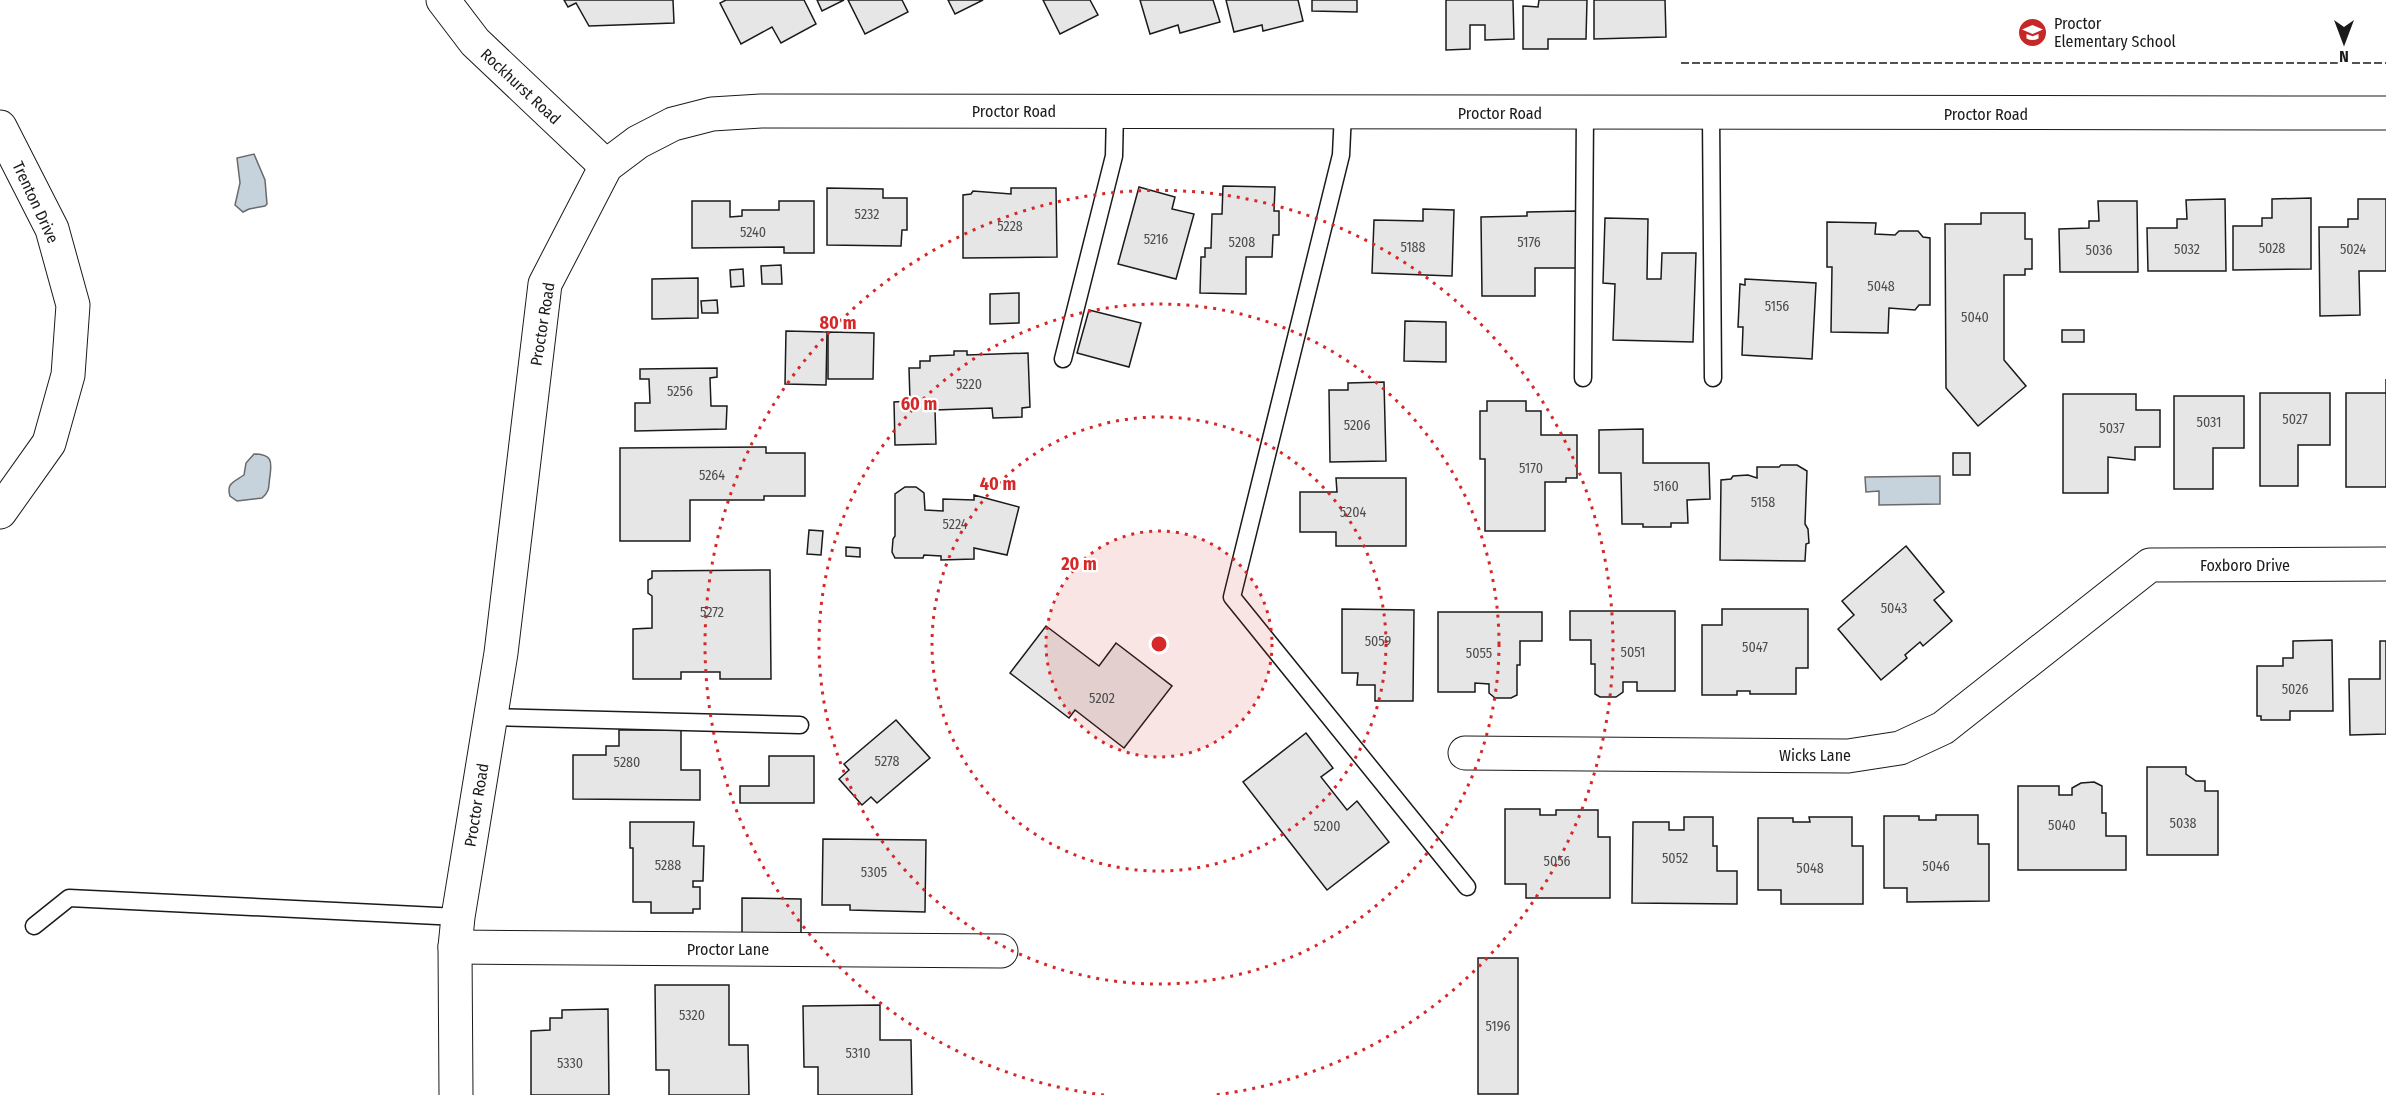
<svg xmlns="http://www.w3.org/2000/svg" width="2386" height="1095" font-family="'Fira Sans Condensed',sans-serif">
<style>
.water{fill:#c6d2dc;stroke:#6a6a6a;stroke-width:1.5}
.building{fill:#e6e6e6;stroke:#1a1a1a;stroke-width:1.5}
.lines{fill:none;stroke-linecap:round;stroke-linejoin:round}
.service-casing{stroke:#1a1a1a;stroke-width:19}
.minor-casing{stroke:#1a1a1a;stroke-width:35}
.service{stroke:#fff;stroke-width:16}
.minor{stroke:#fff;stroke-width:33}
.fence{stroke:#1a1a1a;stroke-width:1.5;stroke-dasharray:8 3;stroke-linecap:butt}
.ring{fill:none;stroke:#d62828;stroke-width:3;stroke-dasharray:3 6}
.labels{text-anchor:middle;stroke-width:4.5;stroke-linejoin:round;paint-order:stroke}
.number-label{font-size:14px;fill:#4d4d4d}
.poi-label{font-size:16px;fill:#1a1a1a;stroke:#fff;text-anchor:start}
.street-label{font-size:16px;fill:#1a1a1a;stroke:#fff}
.centre{fill:#d62828;stroke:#fff;stroke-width:3}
.ring-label{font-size:18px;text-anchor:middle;font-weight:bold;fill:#d62828;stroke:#fff;stroke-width:4.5;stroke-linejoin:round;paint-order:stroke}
</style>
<rect width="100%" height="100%" fill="#fff"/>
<g class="water">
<path d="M254,154L265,180L267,204L265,206L249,209L243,212L235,205L240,183L237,158Z"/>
<path d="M254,454C272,454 272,461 270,476C268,486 271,490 262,498L237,501L230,496C226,483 234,482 244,475L246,463Z"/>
<path d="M1940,476V504L1879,505V491L1866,492L1865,477Z"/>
</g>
<g class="building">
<path d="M564,0H673L674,23L589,26L576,3L568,7Z"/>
<path d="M726,0H804L816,24L781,43L772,27L741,44L720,3Z"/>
<path d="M817,0H844L822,11Z"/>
<path d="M848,0H902L908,12L865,34Z"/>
<path d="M948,0H983L955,14Z"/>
<path d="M1043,0H1090L1098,15L1060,34Z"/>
<path d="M1140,0H1213L1220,22L1180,33L1178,25L1150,34Z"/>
<path d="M1226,0H1298L1303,21L1263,31L1262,25L1234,32Z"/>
<path d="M1312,0H1357V12L1312,11Z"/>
<path d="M1446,0H1513L1514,39L1485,40V25H1470V49L1446,50Z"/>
<path d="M1539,0H1587L1586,39H1548V49H1523V6L1538,7Z"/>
<path d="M1594,0H1665L1666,37L1594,39Z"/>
<path d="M1223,186L1275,187L1274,211H1279V235H1273L1272,257H1246V294L1200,293L1201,257H1205V248H1211L1212,214H1222Z"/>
<path d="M1139,187L1175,197L1172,209L1194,214L1176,279L1118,264Z"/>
<path d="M827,188L883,189V198H907V230H902L901,246L827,245Z"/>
<path d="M1011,188H1056L1057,257L963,258V195L971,194L973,191L1011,194Z"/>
<path d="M2311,198V269L2233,270V226H2262V218H2272V199Z"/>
<path d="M2225,199L2226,271H2148L2147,228H2177V219H2187L2186,200Z"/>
<path d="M2358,199H2386V271H2359L2360,315L2320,316L2319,227H2348V219H2358Z"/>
<path d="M692,201H730V217L742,216V210H779V201H814V253H784V247L692,248Z"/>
<path d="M2098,201H2137L2138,272H2060L2059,229L2089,228V221H2099Z"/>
<path d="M1423,209L1454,210L1452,276L1372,273L1374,220L1423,221Z"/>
<path d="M1576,211V268H1535V296H1482L1481,217L1527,216V212Z"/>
<path d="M1981,213H2025V239H2032V269H2025V275H2004V360L2026,386L1978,426L1946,388L1945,224H1981Z"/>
<path d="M1605,218L1648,219L1647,279H1661L1662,253H1696L1693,342L1613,340L1615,284L1603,283Z"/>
<path d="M1827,222L1876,223L1875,234L1895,235L1899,231H1918L1923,237L1930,238V305H1919L1915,310L1889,308L1888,333L1831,332L1832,267H1827Z"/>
<path d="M781,265L782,284H762L761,266Z"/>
<path d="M743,269L744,286L731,287L730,270Z"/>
<path d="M698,278V318L652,319V279Z"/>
<path d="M1745,279L1816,283L1812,359L1742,355L1743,327H1738L1740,284L1745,285Z"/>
<path d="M1019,293V323L990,324V294Z"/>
<path d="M717,300L718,313H702L701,301Z"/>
<path d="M1089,310L1141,323L1129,367L1077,353Z"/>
<path d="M1405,321L1446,322V362L1404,361Z"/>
<rect x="2062" y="330" width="22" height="12"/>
<path d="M786,331L827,332L826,385L785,384Z"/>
<path d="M828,332L874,333L873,379H828Z"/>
<path d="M954,351H967V355L1028,353L1030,407L1022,408V417L993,418L992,408L935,410L936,444L895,445L894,402L910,401L909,368H920V361H930V356L954,355Z"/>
<path d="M717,368V377L710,378L711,406H727L726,429L635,431V403H650L649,379H640V369Z"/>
<path d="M2386,379V487H2346V393H2386Z"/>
<path d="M1384,382L1386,461L1330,462L1329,390H1348V383Z"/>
<path d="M2260,393H2330V445H2298V486H2260Z"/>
<path d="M2063,394H2136V410H2160V447H2135V460L2108,457V493H2063Z"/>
<path d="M2174,396H2244V448H2213V489H2174Z"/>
<path d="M1487,401H1526V411H1541V435H1577V478H1566V482H1545V531H1485V459H1480V411H1487Z"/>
<path d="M1643,429V463H1709L1710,499L1687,500L1688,523H1671V527H1643V524H1622L1621,473H1599V430Z"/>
<path d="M766,447V453H805V496H764V500H690V541H620V448Z"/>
<rect x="1953" y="453" width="17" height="22"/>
<path d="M1781,465H1797L1807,471L1805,524L1808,529L1809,543L1806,544L1805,561L1720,560L1721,480L1731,479L1733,476L1748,475L1757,478V467H1779Z"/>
<path d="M1336,478H1406V546H1336V532H1300V492H1337Z"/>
<path d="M905,487H916L924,493L925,510L943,511V499L974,500V495L1019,507L1007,555L974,548V559L941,560V556L924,555L923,558H895L892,552L893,539L895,536V494Z"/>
<path d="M809,530L823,531L821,555L807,554Z"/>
<path d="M1906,546L1944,592L1934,600L1952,621L1923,646L1920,642L1905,655L1907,658L1881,680L1838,629L1854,615L1842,601Z"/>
<path d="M846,547L860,548V557L846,556Z"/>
<path d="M770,570L771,679H720V672H681V679H633V629L652,628V596L648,593V580L652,578V571Z"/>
<path d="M1342,609L1414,610L1413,701H1375V685H1357L1358,673H1342Z"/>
<path d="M1722,609H1808V668H1796V694H1750V691H1737V695H1702V625H1722Z"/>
<path d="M1570,611H1675V691H1637V682H1623V692L1616,697H1600L1595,694V664H1591V640H1570Z"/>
<path d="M1438,612H1542V641H1520V665H1517V695L1511,698H1495L1489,693V684L1475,683V692H1438Z"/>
<path d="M1046,626L1099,666L1116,643L1172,686L1124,748L1075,710L1069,718L1010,673Z"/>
<path d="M2332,640L2333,711H2290V720H2261V716H2257V666H2283V658H2293V641Z"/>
<path d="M2380,641H2386V734L2350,735L2349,679H2380Z"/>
<path d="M896,720L930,758L877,803L871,797L862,805L839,779L849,770L844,764Z"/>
<path d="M619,730H681V770H700V800L573,799V755H606V746H619Z"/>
<path d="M1306,733L1333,768L1321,777L1347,810L1357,801L1389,842L1327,890L1243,782Z"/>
<path d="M769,756H814V803H740V786H769Z"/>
<path d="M2147,767H2186V774L2196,781H2205V791H2218V855H2147Z"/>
<path d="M2094,782L2102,786V813H2106V836H2126V870H2018V786H2059V795H2072V788L2081,783Z"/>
<path d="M1505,809H1540V815H1556V810H1598V837H1610V898H1526V884H1505Z"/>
<path d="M1936,815H1978V844H1989V901L1907,902V888H1884V816H1919V820H1936Z"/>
<path d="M1684,817H1713V846H1717V871H1737V904L1632,903L1633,822H1669V830H1684Z"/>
<path d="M1809,817H1852V846H1863V904H1781V890H1758V818H1793V822H1810Z"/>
<path d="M630,822H694L693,846H704L703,881H693V887H700V909H693V913H651V902H633V848H630Z"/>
<path d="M823,839L926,840L925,912L850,910V905H822Z"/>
<path d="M742,898L801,899V936H742Z"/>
<rect x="1478" y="958" width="40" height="136"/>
<path d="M655,985H729V1045H748L749,1095H669V1070H656Z"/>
<path d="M880,1005V1040H911L912,1095H818V1067H804L803,1006Z"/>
<path d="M608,1009L609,1095H531V1031L550,1030V1018H562V1010Z"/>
</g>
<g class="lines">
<defs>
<g id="service">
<path d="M1343,113L1341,155L1232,597L1467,887"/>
<path d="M1711,114L1713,378"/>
<path d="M1063,359L1114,156L1115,111"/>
<path d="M1583,378L1585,114"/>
<path d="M491,717L800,725"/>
<path d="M34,926L69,898L458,917"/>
</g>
<g id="minor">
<path d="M443,0L475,42L606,166"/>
<path d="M0,127L52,229L73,305L68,375L49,443L0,512"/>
<path d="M1465,753L1848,756L1900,748L1943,728L2150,565L2386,564"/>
<path d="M455,947L1001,951"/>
<path d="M456,1095L455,947L458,917L501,653L545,284L606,166L638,142L673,124L712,114L761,111L2386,113"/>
</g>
</defs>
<use href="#service" class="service-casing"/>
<use href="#minor" class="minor-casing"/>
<use href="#service" class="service"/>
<use href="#minor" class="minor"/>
<path class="fence" d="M1681,63H2386"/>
</g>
<circle cx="1159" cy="644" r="113" fill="#d62828" fill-opacity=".12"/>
<g class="ring">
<circle cx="1159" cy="644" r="113"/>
<circle cx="1159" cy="644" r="227"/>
<circle cx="1159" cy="644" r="340"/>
<path d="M1104 1095A454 454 0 1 1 1214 1095"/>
</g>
<defs>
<symbol id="school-disc" viewBox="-11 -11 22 22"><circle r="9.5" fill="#c62828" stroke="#fff"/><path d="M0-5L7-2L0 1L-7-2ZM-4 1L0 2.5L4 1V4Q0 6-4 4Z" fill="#fff"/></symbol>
</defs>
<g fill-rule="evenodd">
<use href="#school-disc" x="2016" y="16" width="33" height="33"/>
</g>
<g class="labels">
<g class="number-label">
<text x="867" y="219">5232</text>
<text x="1010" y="231">5228</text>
<text x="753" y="237">5240</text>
<text x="1156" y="244">5216</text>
<text x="1242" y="247">5208</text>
<text x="1529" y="247">5176</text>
<text x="1413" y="252">5188</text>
<text x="2272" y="253">5028</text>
<text x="2187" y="254">5032</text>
<text x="2353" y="254">5024</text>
<text x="2099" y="255">5036</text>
<text x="1881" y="291">5048</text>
<text x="1777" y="311">5156</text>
<text x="1975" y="322">5040</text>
<text x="969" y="389">5220</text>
<text x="680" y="396">5256</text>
<text x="2295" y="424">5027</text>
<text x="2209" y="427">5031</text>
<text x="1357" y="430">5206</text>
<text x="2112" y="433">5037</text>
<text x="1531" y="473">5170</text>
<text x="712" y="480">5264</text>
<text x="1666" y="491">5160</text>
<text x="1763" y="507">5158</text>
<text x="1353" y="517">5204</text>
<text x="955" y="529">5224</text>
<text x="1894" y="613">5043</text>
<text x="712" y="617">5272</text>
<text x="1378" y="646">5059</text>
<text x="1755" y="652">5047</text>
<text x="1633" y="657">5051</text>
<text x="1479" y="658">5055</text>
<text x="2295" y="694">5026</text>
<text x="1102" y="703">5202</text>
<text x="887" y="766">5278</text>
<text x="627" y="767">5280</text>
<text x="2183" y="828">5038</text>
<text x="2062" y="830">5040</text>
<text x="1327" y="831">5200</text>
<text x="1675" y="863">5052</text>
<text x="1557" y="866">5056</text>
<text x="668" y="870">5288</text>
<text x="1936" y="871">5046</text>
<text x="1810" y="873">5048</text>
<text x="874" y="877">5305</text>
<text x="692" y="1020">5320</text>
<text x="1498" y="1031">5196</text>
<text x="858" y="1058">5310</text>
<text x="570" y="1068">5330</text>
</g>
<g class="poi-label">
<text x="2054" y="29">Proctor<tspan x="2054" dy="18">Elementary School</tspan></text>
</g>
<g class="street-label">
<text transform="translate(521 86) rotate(43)" y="6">Rockhurst Road</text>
<text x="1014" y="117">Proctor Road</text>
<text x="1500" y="119">Proctor Road</text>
<text x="1986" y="120">Proctor Road</text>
<text transform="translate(36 202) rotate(65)" y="6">Trenton Drive</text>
<text transform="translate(542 324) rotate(-81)" y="6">Proctor Road</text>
<text x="2245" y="571">Foxboro Drive</text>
<text x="1815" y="761">Wicks Lane</text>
<text transform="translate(476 805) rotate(-81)" y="6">Proctor Road</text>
<text x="728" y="955">Proctor Lane</text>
</g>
</g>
<circle cx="1159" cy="644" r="9" class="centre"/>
<g class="ring-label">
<text x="838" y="329">80 m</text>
<text x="919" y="410">60 m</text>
<text x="998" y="490">40 m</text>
<text x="1079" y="570">20 m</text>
</g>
<g transform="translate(2344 42) rotate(180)" stroke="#ffffff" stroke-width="4.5" paint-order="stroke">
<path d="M0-4.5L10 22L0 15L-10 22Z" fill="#1a1a1a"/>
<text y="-9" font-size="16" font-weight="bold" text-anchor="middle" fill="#1a1a1a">N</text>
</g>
</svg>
